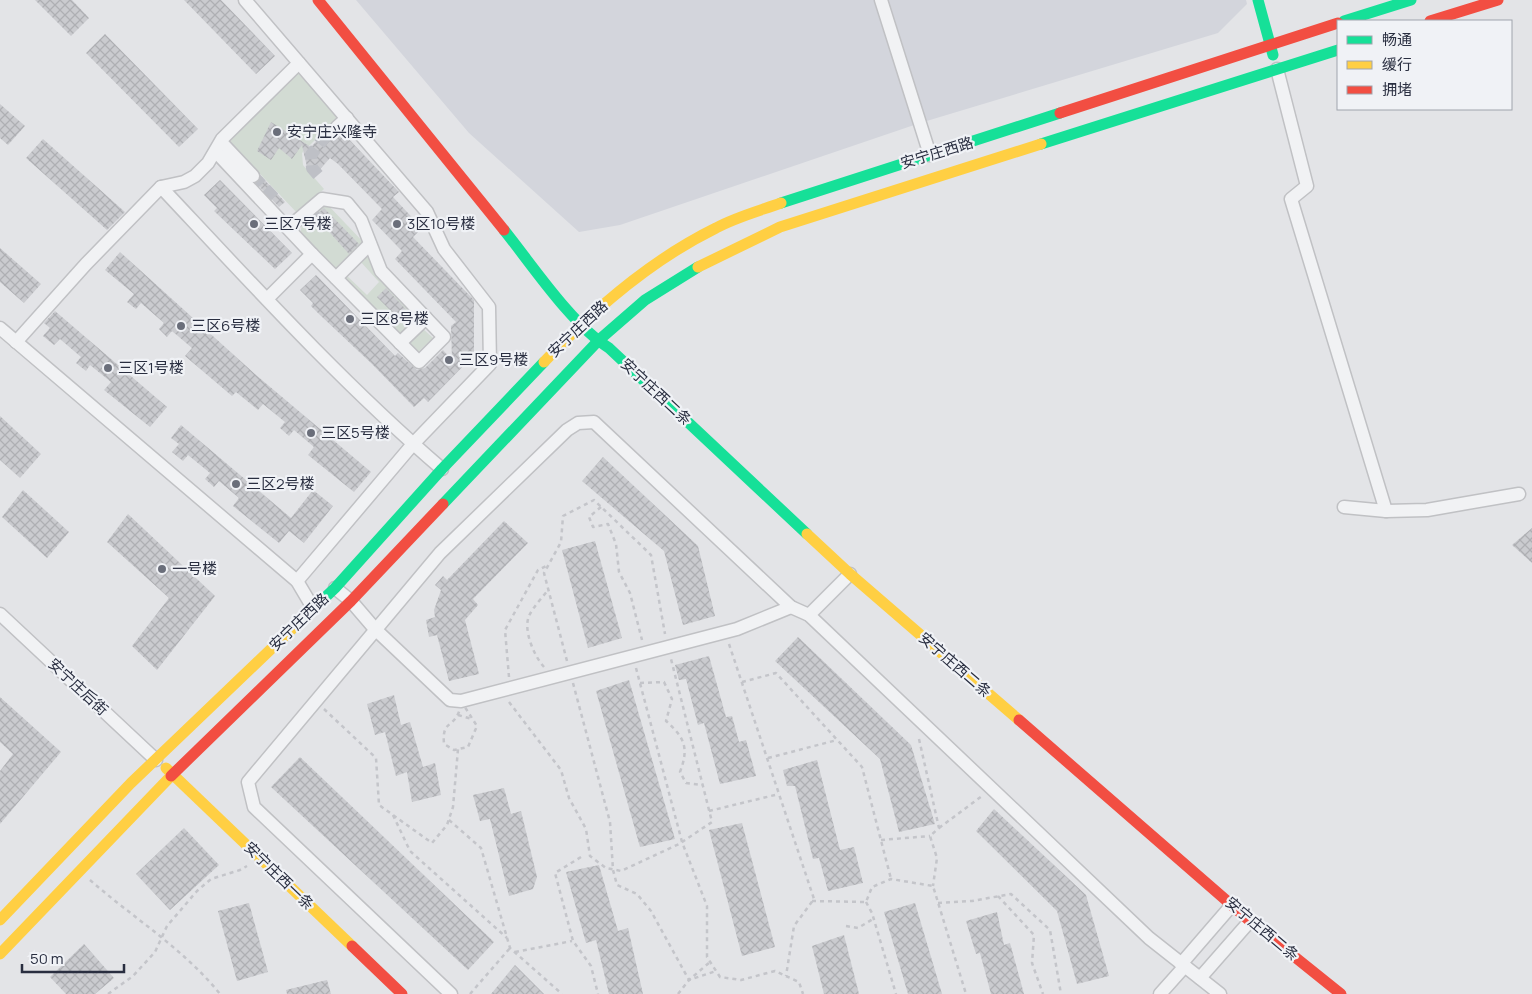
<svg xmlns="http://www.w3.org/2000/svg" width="1532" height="994" font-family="Manrope,'Noto Sans SC',sans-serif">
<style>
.built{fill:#d3d5dc}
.green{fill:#d2dbd3}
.building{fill:url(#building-cross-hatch)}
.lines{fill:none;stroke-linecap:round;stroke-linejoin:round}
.street-tunnel{stroke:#bec0c6;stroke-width:12;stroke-dasharray:12 6;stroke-linecap:butt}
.street-casing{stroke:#c0c1c4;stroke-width:15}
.path{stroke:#c4c5ca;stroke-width:2.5;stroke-dasharray:4 4;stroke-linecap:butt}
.street{stroke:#f1f2f4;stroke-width:12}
.fast{stroke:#16e098;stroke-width:11}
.slow{stroke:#ffcf43;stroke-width:11}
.jam{stroke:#f24e42;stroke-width:11}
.poi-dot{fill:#6a6e7a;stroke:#f0f2f6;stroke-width:2}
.labels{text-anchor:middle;stroke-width:4.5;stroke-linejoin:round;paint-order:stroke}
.poi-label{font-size:15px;fill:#292e40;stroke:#f0f2f6;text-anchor:start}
.street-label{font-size:15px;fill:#292e40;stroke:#f0f2f6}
</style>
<defs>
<pattern id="building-cross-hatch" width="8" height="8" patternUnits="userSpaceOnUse" patternTransform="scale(1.25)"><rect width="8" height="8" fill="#cacbcf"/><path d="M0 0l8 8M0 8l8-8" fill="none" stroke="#aeafb3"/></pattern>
</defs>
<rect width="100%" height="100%" fill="#e3e4e7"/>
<path class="built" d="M356,0H1246L1247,4L1218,33L920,123L620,225L579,232L469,133Z"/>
<g class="green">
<path d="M296,71L336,114C338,119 337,122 334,125L332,123L302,153L303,165L324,189L298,214L226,138Z"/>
<path d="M324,201L367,246L338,272L300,237L302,222L307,220L314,226L317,223L310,216Z"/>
<path d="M366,255L423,319L402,337L343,278L346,275L367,295L379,282L360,261Z"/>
<path d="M422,328L433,338L417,353L408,344Z"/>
</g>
<g class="building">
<path d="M35,0H72L89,18L71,36Z"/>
<path d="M184,0H221L275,56L256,74Z"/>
<path d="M105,34L198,129L179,147L86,53Z"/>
<path d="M0,104L25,126L8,145L0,138Z"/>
<path d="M271,122L311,147L329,128L335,135L343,133L399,192L393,197L422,228L413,237L474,300V355L428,402L424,398L414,407L372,364L320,315L311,306L313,303L300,290L316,275L395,356L398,353L417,370L425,368L443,350L452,360L451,326L456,322L395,259L402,251L372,220L382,209L338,164L330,158L314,176L307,167L302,145L292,159L279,148L271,160L257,151Z"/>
<path d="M43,139L125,212L107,230L26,158Z"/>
<path d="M261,176L285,202L279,207L256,183Z"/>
<path d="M220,180L292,253L275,269L214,211L217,208L204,195Z"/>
<path d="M324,208L359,244L349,254L315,216Z"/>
<path d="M0,248L41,284L24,303L0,282Z"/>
<path d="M120,252L256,375L371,472L354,492L308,455L314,447L294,430L289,436L280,428L285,422L263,404L258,410L236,392L232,396L185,356L192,348L172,331L167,337L159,329L164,323L141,303L136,309L127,302L134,294L105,270Z"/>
<path d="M386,288L414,318L406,326L377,297Z"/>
<path d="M55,311L167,407L150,427L104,390L111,382L90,365L86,371L76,363L81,357L60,339L54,345L43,336L50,328L44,323Z"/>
<path d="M0,416L41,454L20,478L0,460Z"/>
<path d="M181,425L291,518L313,490L333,506L304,543L289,531L279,543L233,506L239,498L219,481L214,487L205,479L210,473L188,455L183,461L172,452L179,444L171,438Z"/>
<path d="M603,457L698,546L715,616L683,625L664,551L582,481Z"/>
<path d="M23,490L69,532L47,558L2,517Z"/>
<path d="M128,514L215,596L157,670L132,646L169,598L107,542Z"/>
<path d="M504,521L528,543L473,599L478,605L465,620L479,674L449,681L437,635L429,637L426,620L435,617L434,610L441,590L435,585L443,576L447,580Z"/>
<path d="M1532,528V563L1512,545Z"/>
<path d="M595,541L622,638L588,648L562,550Z"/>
<path d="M798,637L911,745L935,824L899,832L880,759L775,661Z"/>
<path d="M709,656L726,717L732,716L739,742L746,740L756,776L720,784L704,723L698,725L686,679L679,680L675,665Z"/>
<path d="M629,680L675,839L640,847L596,691Z"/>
<path d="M394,695L401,725L410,722L423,767L435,763L441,795L412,802L407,772L396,776L385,732L375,735L367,704Z"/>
<path d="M0,697L61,752L0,824V771L13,754L0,742Z"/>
<path d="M300,757L494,942L468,970L271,787Z"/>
<path d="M817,760L840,850L854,847L863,883L828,891L819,858L813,859L795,786H787L783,770Z"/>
<path d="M504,788L511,814L521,811L537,877L533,889L509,896L490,819L480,821L473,795Z"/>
<path d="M994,809L1086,895L1109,976L1077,984L1057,911L976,831Z"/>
<path d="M742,823L775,947L742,956L709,830Z"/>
<path d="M184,828L219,865L170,910L136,874Z"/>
<path d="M599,865L618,931L628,928L643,994H609L596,940L586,943L566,872Z"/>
<path d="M249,903L268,972L237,981L218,911Z"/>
<path d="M915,903L942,994H908L884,912Z"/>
<path d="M997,912L1004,945L1010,943L1024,994H991L980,953L976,954L966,921Z"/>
<path d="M844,935L859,994H824L812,946Z"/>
<path d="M84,944L114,978L95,994H66L50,977Z"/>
<path d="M515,965L544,994H491Z"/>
<path d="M327,980L331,994H287L286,990Z"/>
</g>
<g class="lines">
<g class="street-tunnel">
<path d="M318,175L312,168L311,155L324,138L337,127"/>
<path d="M253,176L278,202"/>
<path d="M313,222L321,214"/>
</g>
<defs>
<g id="street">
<path d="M245,0L427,212L444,249L489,307L490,364L413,444L297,581"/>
<path d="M881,0L930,155"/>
<path d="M1277,69L1307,186L1291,199L1386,511"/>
<path d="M337,127L347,118"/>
<path d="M221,142L253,176"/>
<path d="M216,152L312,254"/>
<path d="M161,187C252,284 342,383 442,469"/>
<path d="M336,278L370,244"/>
<path d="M267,299L312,254L419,362L444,337L381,271L361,220L347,203L322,199L288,228"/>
<path d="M0,328L297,581L313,608"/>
<path d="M16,342L86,264L161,187L184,182L195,176L208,163L222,139L299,63"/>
<path d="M400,343L426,318"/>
<path d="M1344,507L1386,511L1427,510L1519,494"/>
<path d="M335,588L351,601L375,629L450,700L461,701L737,629L791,607"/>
<path d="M0,614L156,760"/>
<path d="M809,615L850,574"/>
<path d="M1181,964L1232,905"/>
<path d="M1200,978L1250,921"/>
<path d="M451,994L254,807L248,782L440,553L567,430L578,423L594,422L791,607L809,615L1149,938L1220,994"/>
<path d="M1160,994L1185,966"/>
</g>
</defs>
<use href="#street" class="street-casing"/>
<g class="path">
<path d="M601,507L589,517L593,527L608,524L616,544L619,572L630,593L642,640"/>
<path d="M729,644L814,899L794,926L786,976"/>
<path d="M567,661L544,573L561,542L563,516L594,500L651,555L665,634"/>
<path d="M544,667C534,656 523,630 529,616C533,607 542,598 548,590"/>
<path d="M636,668L682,842L707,906V957L720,977L741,980L775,971L799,982L803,994"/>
<path d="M509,677L505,630L538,570L548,565"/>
<path d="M742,682L776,673L862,767L891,879"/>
<path d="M573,683L610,822L613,870L617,885L637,894L651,911L689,980L716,971"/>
<path d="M640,683L664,682L672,699L666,721C685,738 689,748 680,772L686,783L703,785"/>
<path d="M461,701L477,726L468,747L454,750L444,744C442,722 451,728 458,714C460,711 460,705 461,701Z"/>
<path d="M509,702L561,770L569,798L586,829L590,856L606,868L621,871L679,844L712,822L671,659"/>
<path d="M324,709L376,758L379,805L432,843L447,825L453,807L458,749"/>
<path d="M458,715L472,719"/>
<path d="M919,739L939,828L930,836L937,858L933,886"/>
<path d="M768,758L837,740"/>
<path d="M709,811L779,794"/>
<path d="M393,815L410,851L507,938"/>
<path d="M449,820L481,848L510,948L562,994"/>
<path d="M939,828L982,796"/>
<path d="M881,840L930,836"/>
<path d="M581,857L555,873L573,941L591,966L598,994"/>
<path d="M90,880C132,917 184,949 220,994"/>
<path d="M998,896L1034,935L1032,963L1043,994"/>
<path d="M812,901L866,902L872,887L891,879L933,886L966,994"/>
<path d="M866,902L872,913L896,994"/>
<path d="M938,903L972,901L1011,894L1050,930L1061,994"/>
<path d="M846,926L858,928L873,919"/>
<path d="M515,952L572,941"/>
<path d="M108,994L133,976L155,952L167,926L197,891L211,879L240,870L247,866"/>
<path d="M470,994L510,948"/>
<path d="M678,994L689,980L710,962"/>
</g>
<use href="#street" class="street"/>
<g class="fast">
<path d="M1258,0L1273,55"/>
<path d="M1344,21L1411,0"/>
<path d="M1041,144L1338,50"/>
<path d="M781,203L1060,113"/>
<path d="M504,230C532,265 572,325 609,348L807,534"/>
<path d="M443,504L599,340L645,300L698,267"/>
<path d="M293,628L335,588L442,469L544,362"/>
</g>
<g class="slow">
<path d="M698,267L780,227L1041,144"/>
<path d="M544,362C594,309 651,260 716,228C736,217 759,211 781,203"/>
<path d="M807,534L850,574L1019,720"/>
<path d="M166,768L352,946"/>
<path d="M0,920L131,783L293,628"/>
<path d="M0,954L171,776"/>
</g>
<g class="jam">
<path d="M318,0L504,230"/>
<path d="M1430,21L1498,0"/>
<path d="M1060,113L1338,23"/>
<path d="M1019,720L1250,921L1341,994"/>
<path d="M171,776L351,601L443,504"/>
<path d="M352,946L402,994"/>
</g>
</g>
<g class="poi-dot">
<circle cx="277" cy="132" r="5"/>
<circle cx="254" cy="224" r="5"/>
<circle cx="397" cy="224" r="5"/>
<circle cx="350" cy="319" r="5"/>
<circle cx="181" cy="326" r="5"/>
<circle cx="449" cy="360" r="5"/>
<circle cx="108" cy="368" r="5"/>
<circle cx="311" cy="433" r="5"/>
<circle cx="236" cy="484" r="5"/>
<circle cx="162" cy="569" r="5"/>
</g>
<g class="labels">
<g class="poi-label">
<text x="287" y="137">安宁庄兴隆寺</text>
<text x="264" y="229">三区7号楼</text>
<text x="407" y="229">3区10号楼</text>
<text x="360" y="324">三区8号楼</text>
<text x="191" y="331">三区6号楼</text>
<text x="459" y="365">三区9号楼</text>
<text x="118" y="373">三区1号楼</text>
<text x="321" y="438">三区5号楼</text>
<text x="246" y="489">三区2号楼</text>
<text x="172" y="574">一号楼</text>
</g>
<g class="street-label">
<text transform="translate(937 153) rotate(-17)" y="5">安宁庄西路</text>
<text transform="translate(578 329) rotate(-43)" y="5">安宁庄西路</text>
<text transform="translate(656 392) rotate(43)" y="5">安宁庄西二条</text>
<text transform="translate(299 622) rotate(-44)" y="5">安宁庄西路</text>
<text transform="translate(955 665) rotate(41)" y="5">安宁庄西二条</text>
<text transform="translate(78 687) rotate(43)" y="5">安宁庄后街</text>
<text transform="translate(279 876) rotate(44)" y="5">安宁庄西一条</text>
<text transform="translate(1262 929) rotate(40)" y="5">安宁庄西二条</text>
</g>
</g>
<rect x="1337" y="20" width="175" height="90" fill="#f0f2f6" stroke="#a0a4ad"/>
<rect x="1347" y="36" width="25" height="8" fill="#16e098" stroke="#a0a4ad"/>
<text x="1382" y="45" font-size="15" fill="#292e40">畅通</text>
<rect x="1347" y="61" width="25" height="8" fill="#ffcf43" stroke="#a0a4ad"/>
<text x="1382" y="70" font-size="15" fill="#292e40">缓行</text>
<rect x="1347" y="86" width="25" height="8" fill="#f24e42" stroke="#a0a4ad"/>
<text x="1382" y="95" font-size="15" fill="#292e40">拥堵</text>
<path d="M22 964v8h102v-8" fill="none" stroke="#292e40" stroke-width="2.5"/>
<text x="30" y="964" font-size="15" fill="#292e40" stroke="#f0f2f6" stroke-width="4" paint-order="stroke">50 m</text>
</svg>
